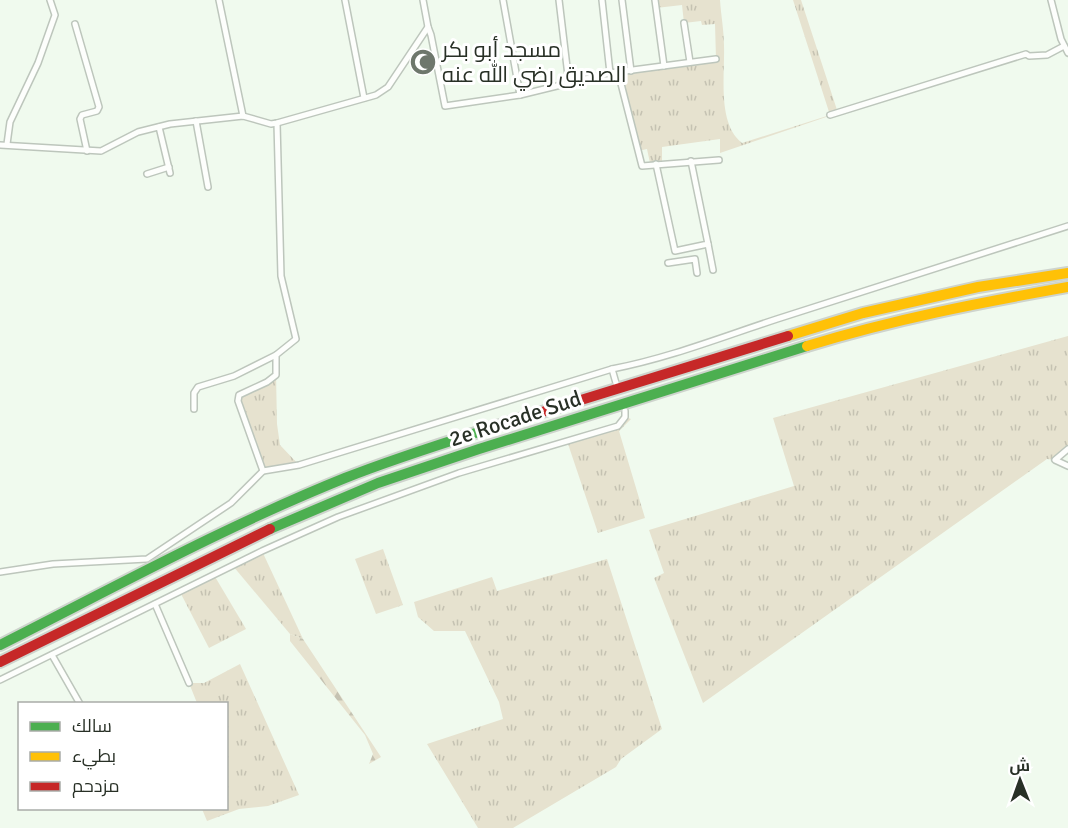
<svg xmlns="http://www.w3.org/2000/svg" width="1068" height="828" font-family="Signika,Cairo,sans-serif">
<style>
.grass{fill:url(#grass-tufts)}
.forest{fill:url(#forest-firs)}
.lines{fill:none;stroke-linecap:round;stroke-linejoin:round}
.street-casing{stroke:#bdc6bc;stroke-width:8}
.fast-casing{stroke:#ced4cd;stroke-width:14}
.slow-casing{stroke:#ced4cd;stroke-width:14}
.jam-casing{stroke:#ced4cd;stroke-width:14}
.street{stroke:#fdfefc;stroke-width:5}
.fast{stroke:#4caf50;stroke-width:10}
.slow{stroke:#ffc107;stroke-width:10}
.jam{stroke:#c62828;stroke-width:10}
.labels{text-anchor:middle;stroke-width:6;stroke-linejoin:round;paint-order:stroke}
.poi-label{font-size:22px;fill:#283026;stroke:#fff;text-anchor:start}
.street-label{font-size:22px;fill:#283026;stroke:#fff}
</style>
<defs>
<pattern id="grass-tufts" width="24" height="20" patternUnits="userSpaceOnUse" patternTransform="scale(1.5)"><rect width="24" height="20" fill="#e6e2cf"/><path d="M3 7l-1-3M5 7V3M7 7l1-3M15 17l-1-3M17 17v-4M19 17l1-3" fill="none" stroke="#c5c2b2"/></pattern>
<pattern id="forest-firs" width="22" height="20" patternUnits="userSpaceOnUse" patternTransform="scale(1.5)"><rect width="22" height="20" fill="#e6e2cf"/><path d="M5 1l3.5 6h-7zM16 11l3.5 6h-7z" fill="#c5c2b2"/></pattern>
</defs>
<rect width="100%" height="100%" fill="#f0faee"/>
<g class="grass">
<path d="M655,0H720C721,15 724,31 724,46C725,75 717,124 742,143L830,115L793,0H801L838,113L720,153V139L662,147V161L650,163L647,149L638,151L618,72L716,59L715,24L702,25L701,21L684,23L682,5L656,8Z"/>
<path d="M1068,336V449L1055,460L1047,459L703,703L654,578L664,573L649,530L794,486L773,418Z"/>
<path d="M276,375L277,424L280,445L299,465L263,471L238,401L239,395Z"/>
<path d="M625,417L631,419L619,431L645,518L598,533L567,441L618,426Z"/>
<path d="M383,549L403,605L376,614L355,559Z"/>
<path d="M262,551L303,639L290,634L233,566Z"/>
<path d="M607,559L662,729L621,759L616,767L513,828H478L427,744L503,719L499,702L465,631H434L418,617L414,602L492,577L497,591Z"/>
<path d="M214,575L246,629L209,648L180,592Z"/>
<path d="M240,664L299,795L268,806L239,809L207,821L202,809L226,808V704L197,703L189,683H204Z"/>
</g>
<path class="forest" d="M290,634L303,639L381,757L369,764L373,754L365,735L290,641Z"/>
<g class="lines">
<defs>
<g id="street">
<path d="M219,0L243,116"/>
<path d="M345,0L364,98"/>
<path d="M503,0L520,95"/>
<path d="M559,0L569,84"/>
<path d="M602,0L610,73"/>
<path d="M622,0L631,71"/>
<path d="M655,0L664,66"/>
<path d="M1051,0L1061,39L1068,53"/>
<path d="M684,23L690,62"/>
<path d="M75,24L99,107L97,111L82,115L80,119L87,151"/>
<path d="M428,27L431,35L445,106L520,95L610,73L716,59"/>
<path d="M618,72L642,166L719,160"/>
<path d="M830,115L1026,54L1029,56L1047,55L1064,46"/>
<path d="M196,121L208,187"/>
<path d="M159,127L170,173"/>
<path d="M7,144L10,122L38,63L55,15L50,0"/>
<path d="M0,145L101,151L138,132L170,124L243,116L271,124L277,123L376,95L388,87L428,27L423,0"/>
<path d="M656,164L675,251L708,244L691,161"/>
<path d="M147,174L169,167"/>
<path d="M708,244L713,270"/>
<path d="M668,263L695,259L697,273"/>
<path d="M612,369L616,383"/>
<path d="M194,409V393L198,387L234,376L276,355"/>
<path d="M1068,449L1055,460L1068,466"/>
<path d="M263,471L299,465L612,369C669,358 722,337 777,319C874,288 971,257 1068,226"/>
<path d="M0,572L53,564L147,559L231,503L263,471L238,401L239,395L267,382L276,375V355L296,339L281,276L277,123"/>
<path d="M155,604L189,683"/>
<path d="M52,655L80,704"/>
<path d="M0,680L262,551L338,517L459,473L618,426L625,417V411"/>
</g>
<g id="fast">
<path d="M270,529L378,483L479,449L807,346"/>
<path d="M0,645C113,588 228,525 345,478C400,456 457,439 513,421"/>
</g>
<g id="slow">
<path d="M788,336L863,313L978,287L1068,273"/>
<path d="M807,346C895,319 978,303 1068,287"/>
</g>
<g id="jam">
<path d="M513,421L788,336"/>
<path d="M0,662L270,529"/>
</g>
</defs>
<use href="#street" class="street-casing"/>
<use href="#fast" class="fast-casing"/>
<use href="#slow" class="slow-casing"/>
<use href="#jam" class="jam-casing"/>
<use href="#street" class="street"/>
<use href="#fast" class="fast"/>
<use href="#slow" class="slow"/>
<use href="#jam" class="jam"/>
</g>
<defs>
<symbol id="mosque-disc" viewBox="-11 -11 22 22"><circle r="9.5" fill="#6e776c" stroke="#fff"/><path d="M3.5-4.9A6 6 0 1 0 3.5 4.9A5 5 0 1 1 3.5-4.9Z" fill="#fff"/></symbol>
</defs>
<g fill-rule="evenodd">
<use href="#mosque-disc" x="408" y="47" width="30" height="30"/>
</g>
<g class="labels">
<g class="poi-label">
<text x="442" y="57">مسجد أبو بكر<tspan x="442" dy="25">الصديق رضي الله عنه</tspan></text>
</g>
<g class="street-label">
<text transform="translate(515 418) rotate(-18)" y="8">2e Rocade Sud</text>
</g>
</g>
<rect x="18" y="702" width="210" height="108" fill="#ffffff" stroke="#a9aca8" stroke-width="1.5"/>
<rect x="30" y="722" width="30" height="9" fill="#4caf50" stroke="#a9aca8" stroke-width="1.5"/>
<text x="72" y="732" font-size="18" fill="#283026">سالك</text>
<rect x="30" y="752" width="30" height="9" fill="#ffc107" stroke="#a9aca8" stroke-width="1.5"/>
<text x="72" y="762" font-size="18" fill="#283026">بطيء</text>
<rect x="30" y="782" width="30" height="9" fill="#c62828" stroke="#a9aca8" stroke-width="1.5"/>
<text x="72" y="792" font-size="18" fill="#283026">مزدحم</text>
<g transform="translate(1020 780) rotate(359)" stroke="#ffffff" stroke-width="4.5" paint-order="stroke">
<path d="M0-4.5L10 22L0 15L-10 22Z" fill="#283026"/>
<text y="-9" font-size="16" font-weight="bold" text-anchor="middle" fill="#283026">ش</text>
</g>
</svg>
